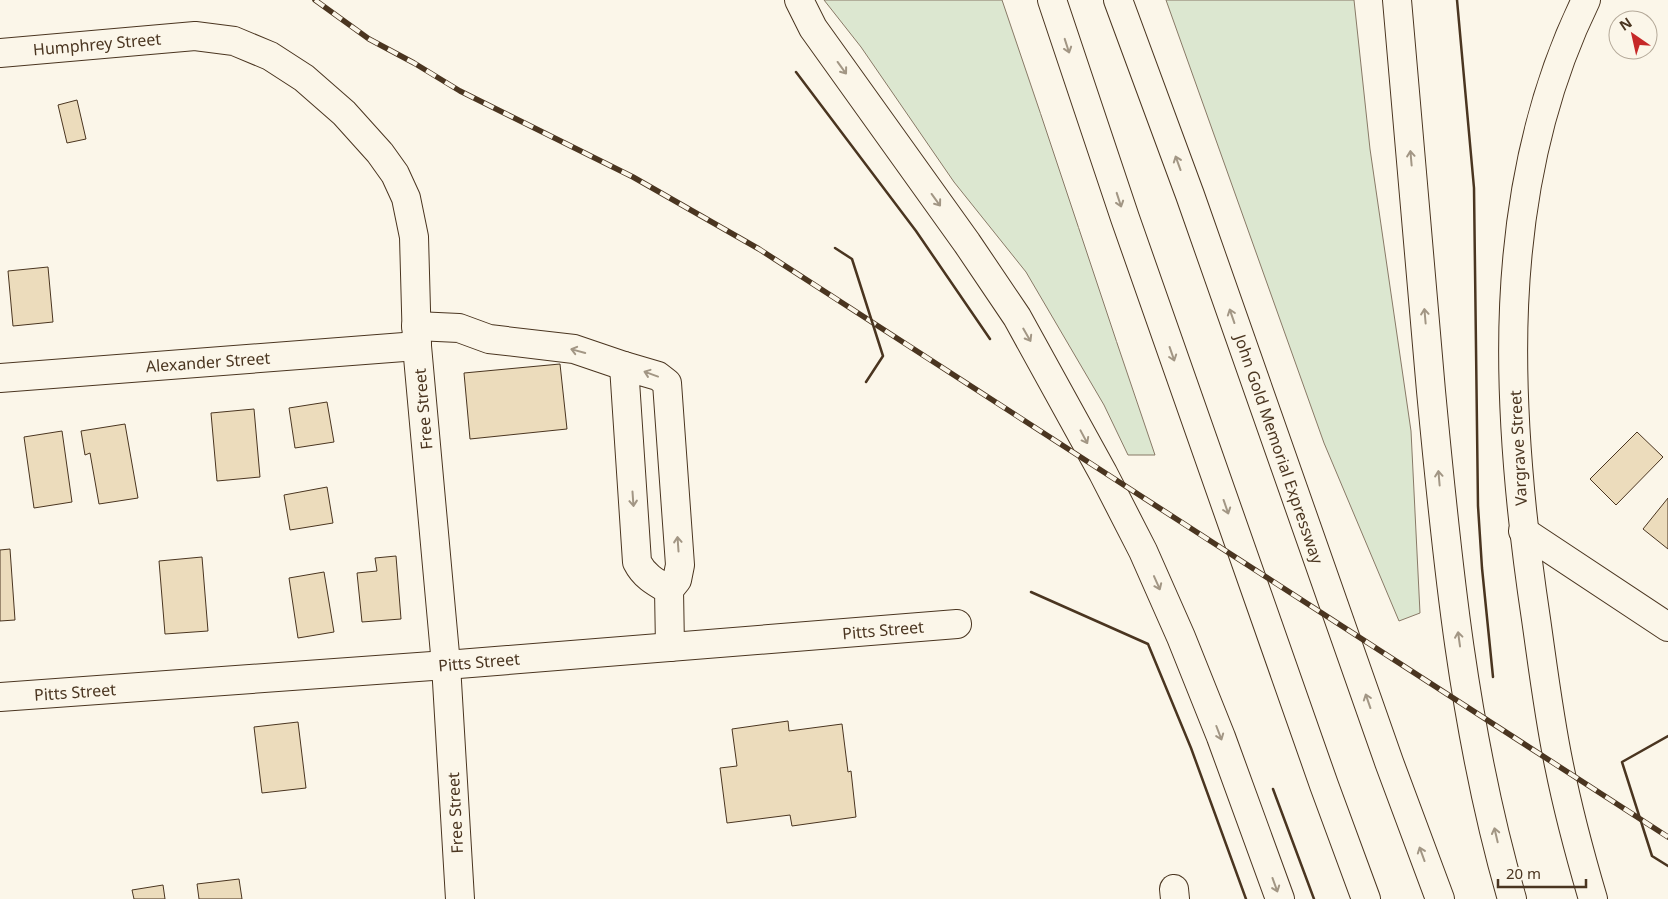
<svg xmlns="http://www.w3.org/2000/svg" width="1668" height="899" font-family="'Noto Sans',sans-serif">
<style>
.green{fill:#dce7d0;stroke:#887966}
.building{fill:#ecdcbc;stroke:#4a3520}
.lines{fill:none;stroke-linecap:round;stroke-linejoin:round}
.minor-casing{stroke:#4a3520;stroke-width:30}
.highway-casing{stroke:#4a3520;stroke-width:30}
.minor{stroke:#fbf6e9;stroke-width:28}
.highway{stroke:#fbf6e9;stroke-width:28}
.rail-casing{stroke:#4a3520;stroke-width:5.5}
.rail{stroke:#fbf6e9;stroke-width:4;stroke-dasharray:11;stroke-linecap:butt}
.wall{stroke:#4a3520;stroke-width:2.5}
.oneway{stroke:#a29684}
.labels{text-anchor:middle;stroke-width:4;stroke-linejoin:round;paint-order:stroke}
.street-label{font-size:16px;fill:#4a3520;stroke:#fbf6e9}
</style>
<rect width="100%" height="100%" fill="#fbf6e9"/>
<g class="green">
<path d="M824,0H1002C1054,151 1103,304 1155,455H1128L1104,405L1026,272L954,182L861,47Z"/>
<path d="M1166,0H1354L1370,149L1411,431L1420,613L1399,621L1324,443Z"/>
</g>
<g class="building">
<path d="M77,100L86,139L67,143L58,105Z"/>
<path d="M48,267L53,322L13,326L8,271Z"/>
<path d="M560,364L567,429L470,439L464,373Z"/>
<path d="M327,402L334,442L295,448L289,408Z"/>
<path d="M254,409L260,477L217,481L211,413Z"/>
<path d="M125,424L138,498L99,504L90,453L85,455L81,431Z"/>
<path d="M62,431L72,502L34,508L24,437Z"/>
<path d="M1637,432L1663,457L1616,505L1590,479Z"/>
<path d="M327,487L333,523L290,530L284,495Z"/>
<path d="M1668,498V549L1643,529Z"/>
<path d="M10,549L15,620L0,621V550Z"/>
<path d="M396,556L401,619L362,622L357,573L377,571L375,558Z"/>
<path d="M202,557L208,631L165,634L159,561Z"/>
<path d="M324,572L334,632L298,638L289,578Z"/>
<path d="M788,721L789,731L842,724L848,772L851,771L856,817L792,826L790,815L727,823L720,768L737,766L732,729Z"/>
<path d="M298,722L306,788L262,793L254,727Z"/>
<path d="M239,879L242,899H199L197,884Z"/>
<path d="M163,885L165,899H134L132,890Z"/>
</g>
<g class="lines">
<defs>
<g id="minor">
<path d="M1586,0C1492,192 1505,413 1536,619C1543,668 1549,717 1559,765C1568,810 1580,855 1593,899"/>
<path d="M0,53L195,36L234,41L270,56L304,78L344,113L380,153L395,174L406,198L414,237L417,346L446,665L460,899"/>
<path d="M416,326L459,328L489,339L574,349L624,366"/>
<path d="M0,378L417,346"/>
<path d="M1523,531L1668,627"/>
<path d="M669,590C655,582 644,576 637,562L624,366L658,376L667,383L680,565L677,580L669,590L670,647"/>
<path d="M0,697L446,665L957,624"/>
<path d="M1174,889L1175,899"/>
</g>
<g id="highway">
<path d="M799,0L813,28L967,243L1017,317L1103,473L1143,551L1181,637L1221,737L1280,899"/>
<path d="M1052,0L1125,218L1324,785L1366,899"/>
<path d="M1118,0L1190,195L1389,762L1440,899"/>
<path d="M1397,0C1408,130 1420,261 1431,391C1447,561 1464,734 1512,899"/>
</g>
</defs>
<use href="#minor" class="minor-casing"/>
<use href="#highway" class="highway-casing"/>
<use href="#minor" class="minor"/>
<use href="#highway" class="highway"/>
<defs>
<path id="rail" d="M315,0L369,39L414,63L460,91L633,177L759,249L1668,837"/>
</defs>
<use href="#rail" class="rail-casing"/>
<use href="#rail" class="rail"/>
<g class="wall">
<path d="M1457,0L1474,188L1478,506L1482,568L1493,677"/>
<path d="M796,72L916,231L990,339"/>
<path d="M835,248L852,259L883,356L866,382"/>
<path d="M1031,592L1148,644L1191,748L1246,899"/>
<path d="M1668,736L1622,762L1652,856L1668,866"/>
<path d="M1273,789L1314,899"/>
</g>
</g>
<defs><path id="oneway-shaft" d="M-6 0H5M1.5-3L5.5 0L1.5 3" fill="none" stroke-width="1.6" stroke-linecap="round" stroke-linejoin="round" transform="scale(1.25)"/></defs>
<g class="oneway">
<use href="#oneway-shaft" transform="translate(1067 46) rotate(72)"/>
<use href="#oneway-shaft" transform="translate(842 68) rotate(54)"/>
<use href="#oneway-shaft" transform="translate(1411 158) rotate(-95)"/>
<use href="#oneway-shaft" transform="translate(1178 163) rotate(-110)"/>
<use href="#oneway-shaft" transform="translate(936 200) rotate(54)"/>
<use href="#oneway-shaft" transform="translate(1119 200) rotate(72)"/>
<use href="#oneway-shaft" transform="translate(1232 316) rotate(-109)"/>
<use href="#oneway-shaft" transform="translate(1425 316) rotate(-95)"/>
<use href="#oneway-shaft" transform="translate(1027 335) rotate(60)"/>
<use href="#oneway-shaft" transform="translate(578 351) rotate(-165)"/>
<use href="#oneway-shaft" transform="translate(1172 354) rotate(71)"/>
<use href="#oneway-shaft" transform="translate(651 374) rotate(-160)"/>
<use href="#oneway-shaft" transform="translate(1084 437) rotate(62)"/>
<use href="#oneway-shaft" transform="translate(1439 478) rotate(-95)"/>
<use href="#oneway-shaft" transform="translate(633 499) rotate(86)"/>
<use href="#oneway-shaft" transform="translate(1226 507) rotate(71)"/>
<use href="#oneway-shaft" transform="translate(678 544) rotate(-94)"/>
<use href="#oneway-shaft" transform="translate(1157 583) rotate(66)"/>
<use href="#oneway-shaft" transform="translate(1459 639) rotate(-98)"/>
<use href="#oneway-shaft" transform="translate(1368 701) rotate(-109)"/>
<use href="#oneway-shaft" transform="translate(1219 733) rotate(69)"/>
<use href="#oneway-shaft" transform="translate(1496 835) rotate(-103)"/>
<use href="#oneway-shaft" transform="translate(1422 854) rotate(-110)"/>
<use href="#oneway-shaft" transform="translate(1275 885) rotate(70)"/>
</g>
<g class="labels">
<g class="street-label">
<text transform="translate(97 44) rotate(-5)" y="6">Humphrey Street</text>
<text transform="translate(208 362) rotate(-4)" y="6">Alexander Street</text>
<text transform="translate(423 409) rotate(-95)" y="6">Free Street</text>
<text transform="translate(1518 448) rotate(-93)" y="6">Vargrave Street</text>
<text transform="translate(1279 449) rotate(71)" y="6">John Gold Memorial Expressway</text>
<text transform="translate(883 630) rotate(-5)" y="6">Pitts Street</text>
<text transform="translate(479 662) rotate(-5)" y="6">Pitts Street</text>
<text transform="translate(75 692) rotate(-4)" y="6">Pitts Street</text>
<text transform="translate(455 813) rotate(-93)" y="6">Free Street</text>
</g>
</g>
<g transform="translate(1633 35) rotate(326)"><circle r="24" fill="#fbf6e9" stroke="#b4a999"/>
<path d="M0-4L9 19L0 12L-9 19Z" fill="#c62828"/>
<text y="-8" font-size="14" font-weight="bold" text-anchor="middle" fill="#4a3520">N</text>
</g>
<path d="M1498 879v8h88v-8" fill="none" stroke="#4a3520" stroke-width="2.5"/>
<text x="1506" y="879" font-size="15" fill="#4a3520" stroke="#fbf6e9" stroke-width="4" paint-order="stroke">20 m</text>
</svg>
